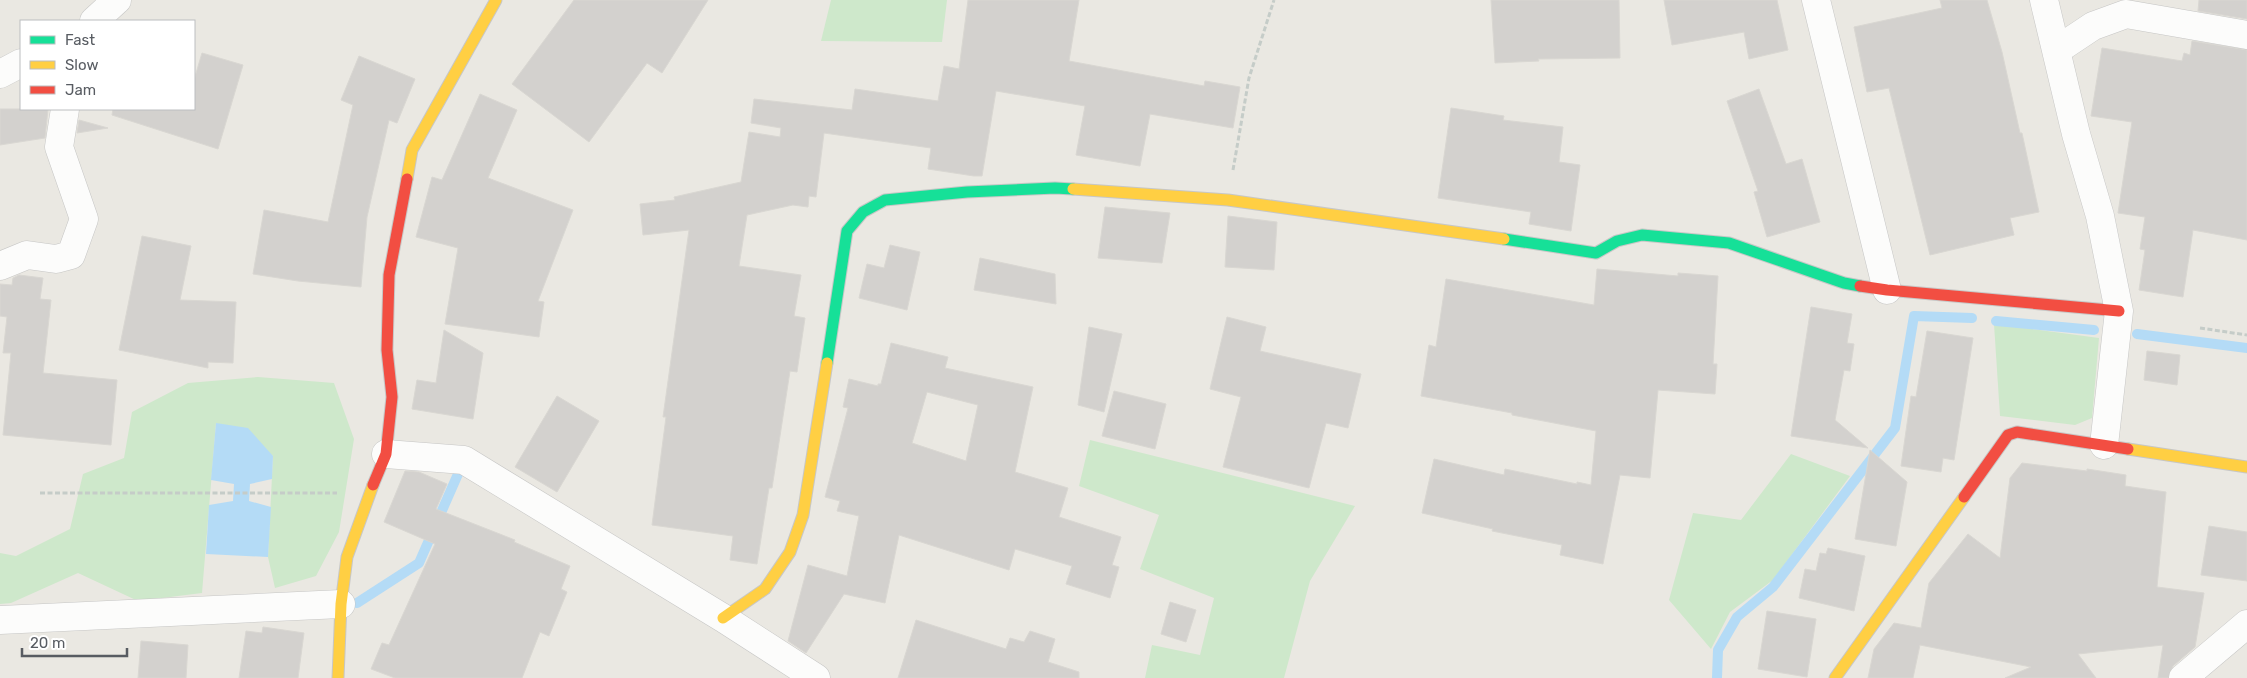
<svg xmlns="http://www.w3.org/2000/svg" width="2247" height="678" font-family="Rubik,sans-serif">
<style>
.green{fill:#cee8cb}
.water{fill:#b4dbf6}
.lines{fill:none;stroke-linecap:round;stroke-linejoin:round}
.stream{stroke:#b4dbf6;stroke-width:10}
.building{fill:#d3d1ce;stroke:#d9d7d2;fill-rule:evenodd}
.street-casing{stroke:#c6c6c5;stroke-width:29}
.fast-casing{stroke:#c7c7c6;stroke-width:13}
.slow-casing{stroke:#c7c7c6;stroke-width:13}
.jam-casing{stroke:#c7c7c6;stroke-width:13}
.path{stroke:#c5ccc8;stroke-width:3;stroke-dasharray:5 2.5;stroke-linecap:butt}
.street{stroke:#fcfcfb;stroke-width:28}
.fast{stroke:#16e098;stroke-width:11}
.slow{stroke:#ffcf43;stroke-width:11}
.jam{stroke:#f24e42;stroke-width:11}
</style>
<rect width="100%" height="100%" fill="#eae8e2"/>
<g class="green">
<path d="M831,0H947L942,42L821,41Z"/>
<path d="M1994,324L2099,338L2092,418L2075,425L2000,416Z"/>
<path d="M258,377L334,383L354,439L339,532L316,576L275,588L268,557L273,456L216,423L202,593L138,601L78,573L11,603L0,604V553L16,556L70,529L83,474L124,458L132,412L188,383Z"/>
<path d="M1090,440L1355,506L1310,581L1284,678H1145L1152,645L1200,655L1214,598L1140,569L1159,515L1079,486Z"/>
<path d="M1791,454L1850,476L1773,580L1730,612L1711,649L1669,600L1693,513L1741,520Z"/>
</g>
<path class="water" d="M216,423L248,428L273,456L272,479L250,484L249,501L271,507L268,557L206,554L209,505L233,501L234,484L211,480Z"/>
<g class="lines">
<g class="stream">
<path d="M1996,321L2094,330"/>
<path d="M2137,334L2247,348"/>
<path d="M357,603L419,563L458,474"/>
<path d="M1717,678L1718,650L1737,617L1773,587L1895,428L1914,316L1972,318"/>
</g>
</g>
<g class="building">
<path d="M574,0H708L662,73L647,63L589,142L512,84Z"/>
<path d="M968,0H1079L1069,61L1204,86L1205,81L1240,87L1233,128L1150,114L1140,166L1076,155L1085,106L996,91L982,176H974L928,169L931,148L824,133L816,197L809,196L808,207L793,205L747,215L739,266L801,275L794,316L805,318L797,372L790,371L772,488H769L757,564L730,560L733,536L652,525L666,417H663L689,230L643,235L640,204L675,200L674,197L741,182L749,132L780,137L781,128L751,123L754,99L852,110L855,89L938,101L944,66L959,69Z"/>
<path d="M1491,0H1619L1620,58L1538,59L1539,61L1495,63Z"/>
<path d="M1664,0H1777L1788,50L1749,59L1744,32L1672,45Z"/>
<path d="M1940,0H1987L2002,52L2020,133H2022L2039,212L2010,218L2014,235L1930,255L1889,88L1867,92L1854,27L1942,8Z"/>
<path d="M2199,0H2247V19L2198,11Z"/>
<path d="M2192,41L2247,50V240L2193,230L2183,297L2139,290L2145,250L2140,249L2145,217L2118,213L2132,122L2091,116L2102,48L2182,61L2184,53L2190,55Z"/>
<path d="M202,53L243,65L218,149L112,115L113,109H194V80Z"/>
<path d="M359,56L415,79L397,123L389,120L367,217L361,287L298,281L253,274L264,210L328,222L353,105L341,100Z"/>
<path d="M1759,89L1786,164L1802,159L1820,222L1767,237L1754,192L1758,191L1727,101Z"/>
<path d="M480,94L517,110L488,178L573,210L538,301L544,302L539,337L445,324L458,248L416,237L432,177L442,180Z"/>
<path d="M1451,108L1504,116L1503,120L1563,127L1559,162L1580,165L1571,231L1529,224L1531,212L1438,198Z"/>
<path d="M0,109H48L45,138L0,145Z"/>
<path d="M79,120L108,128L77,133Z"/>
<path d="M1105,207L1170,213L1162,263L1098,258Z"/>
<path d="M1228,216L1277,222L1274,270L1225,267Z"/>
<path d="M142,236L191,246L180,300L236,302L233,363L208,362V368L119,350Z"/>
<path d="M890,245L920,252L907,310L859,298L867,264L884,268Z"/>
<path d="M980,258L1055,274L1056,304L974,290Z"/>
<path d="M1597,269L1678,276V273L1718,276L1713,364H1717L1715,394L1658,390L1650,478L1620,475L1603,564L1560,555L1562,545L1492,531L1493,529L1422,513L1434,459L1504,475L1505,469L1577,484V482L1591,485L1596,431L1512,415V413L1421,396L1429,345L1436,347L1446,279L1594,305Z"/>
<path d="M19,275L43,278L40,299L51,300L43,373L117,380L111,445L3,435L11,353H3L7,317L0,316V284L12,285L13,278Z"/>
<path d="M1811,307L1852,314L1847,343L1854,344L1850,371L1844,370L1835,420L1868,448L1791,436Z"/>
<path d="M1227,317L1266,327L1260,351L1361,374L1348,428L1326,423L1309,488L1223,467L1241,397L1210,389Z"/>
<path d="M1089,327L1122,334L1104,412L1078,405Z"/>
<path d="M444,330L483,353L473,419L412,409L417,380L436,383Z"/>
<path d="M1927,331L1973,338L1954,460L1943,458L1941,472L1901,466L1911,396L1916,397Z"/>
<path d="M891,343L948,357L945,368L1033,387L1015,472L1068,488L1059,517L1121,537L1112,565L1119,567L1110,598L1066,584L1072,566L1015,549L1009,570L899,535L885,603L844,594L806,653L788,641L808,565L847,576L859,516L837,511L840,501L825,497L848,408L843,407L849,379L878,386V384H881ZM927,392L978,405L966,461L912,443Z"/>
<path d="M2147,351L2180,355L2177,385L2144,380Z"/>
<path d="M1114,391L1166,404L1155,449L1102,436Z"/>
<path d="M557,396L599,421L557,492L515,467Z"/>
<path d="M1870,450L1907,482L1896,546L1855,539Z"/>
<path d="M2022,463L2087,471V469L2126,475L2125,486L2166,492L2157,587L2204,593L2195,647L2173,666L2168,678H2158L2163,645L2078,654L2096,678H2005L2031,667L1920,645L1913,678H1868L1874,649L1894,623L1921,628L1929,583L1968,534L2000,558L2010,478Z"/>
<path d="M405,471L419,472L447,484L436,509L515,540L514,542L570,566L561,589L567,592L549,636L540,632L522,678H395L371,669L382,643L389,645L435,544L384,522Z"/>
<path d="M2209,526L2247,532V581L2201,575Z"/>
<path d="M1828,548L1865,556L1854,611L1799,598L1805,569L1816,571L1820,553L1826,554Z"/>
<path d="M1170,602L1196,610L1186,642L1161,634Z"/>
<path d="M1767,611L1816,619L1807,677L1758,669Z"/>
<path d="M916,620L1006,649L1010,638L1024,642L1030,631L1055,639L1048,662L1079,672V678H898Z"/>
<path d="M263,627L304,633L298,678H239L246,631L262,633Z"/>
<path d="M141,641L188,645L186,678H138Z"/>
</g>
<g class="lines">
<defs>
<g id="street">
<path d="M1816,0L1887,290"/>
<path d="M2044,0L2076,134L2100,216L2119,311L2104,445"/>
<path d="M94,21L117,0"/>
<path d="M2057,50L2093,26L2126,14L2247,35"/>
<path d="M0,74L21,63"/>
<path d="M0,266L27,255L56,259L71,255L84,219L59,147L65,109"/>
<path d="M386,454L464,460L723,618L816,678"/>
<path d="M0,620L341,604"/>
<path d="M2183,678L2247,624"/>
</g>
<g id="fast">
<path d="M1504,239L1596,253L1617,241L1642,235L1729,243L1844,283L1860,286"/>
<path d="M827,363L847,231L863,212L885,200L967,192L1055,188L1073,189"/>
</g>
<g id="slow">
<path d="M407,179L412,150L496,0"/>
<path d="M1073,189L1228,200L1504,239"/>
<path d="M2128,449L2247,467"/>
<path d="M723,618L765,589L790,552L803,515L827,363"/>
<path d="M338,678L341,604L347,557L373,485"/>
<path d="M1835,678L1964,497"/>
</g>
<g id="jam">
<path d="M1860,286L1887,290L2119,311"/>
<path d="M373,485L386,454L392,397L387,350L389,275L407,179"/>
<path d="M1964,497L2008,435L2017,432L2128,449"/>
</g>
</defs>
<use href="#street" class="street-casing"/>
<use href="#fast" class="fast-casing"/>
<use href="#slow" class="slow-casing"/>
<use href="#jam" class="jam-casing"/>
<g class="path">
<path d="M1233,170L1249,78L1274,0"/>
<path d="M2200,328L2247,335"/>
<path d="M40,493H337"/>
</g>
<use href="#street" class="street"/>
<use href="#fast" class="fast"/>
<use href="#slow" class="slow"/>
<use href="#jam" class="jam"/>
</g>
<rect x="20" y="20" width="175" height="90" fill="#ffffff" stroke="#bcbec0"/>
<rect x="30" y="36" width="25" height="8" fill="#16e098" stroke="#bcbec0"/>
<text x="65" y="45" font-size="15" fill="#585c62">Fast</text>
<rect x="30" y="61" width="25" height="8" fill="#ffcf43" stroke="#bcbec0"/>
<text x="65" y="70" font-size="15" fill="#585c62">Slow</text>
<rect x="30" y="86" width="25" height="8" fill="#f24e42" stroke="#bcbec0"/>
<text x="65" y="95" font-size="15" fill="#585c62">Jam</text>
<path d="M22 648v8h105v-8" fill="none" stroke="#585c62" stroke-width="2.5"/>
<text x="30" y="648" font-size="15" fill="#585c62" stroke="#ffffff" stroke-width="4" paint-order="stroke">20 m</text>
</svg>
